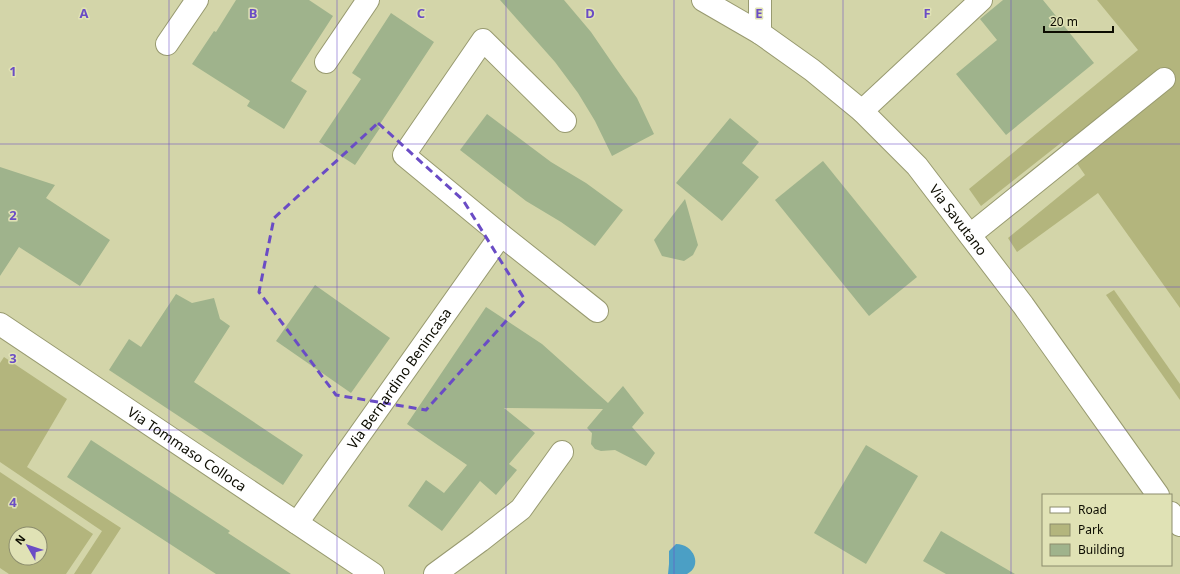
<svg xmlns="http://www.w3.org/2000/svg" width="1180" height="574" font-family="'Noto Sans',sans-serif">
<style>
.green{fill:#b3b57d;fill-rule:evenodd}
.water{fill:#4b9fc5}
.building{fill:#9fb38c}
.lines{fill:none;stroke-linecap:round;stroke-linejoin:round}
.minor-casing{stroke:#989a70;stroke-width:24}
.minor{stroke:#fff;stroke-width:22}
.marked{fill:none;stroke:#6a4cc5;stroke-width:3;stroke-dasharray:8 5;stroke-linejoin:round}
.grid{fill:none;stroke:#6a4cc5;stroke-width:1;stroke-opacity:0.55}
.labels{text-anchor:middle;stroke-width:3;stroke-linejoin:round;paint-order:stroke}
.street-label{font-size:14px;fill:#0c0c01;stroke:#e0e2b5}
.grid-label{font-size:13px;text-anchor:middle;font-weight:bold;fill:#6a4cc5;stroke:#e0e2b5;stroke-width:3;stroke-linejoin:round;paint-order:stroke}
</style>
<rect width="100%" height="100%" fill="#d3d5a9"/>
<g class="green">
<path d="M1097,0H1180V308L1098,193L1017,252L1008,238L1085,175L1062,142L981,206L969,189L1138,50Z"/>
<path d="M1114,290L1180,384V400L1106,295Z"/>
<path d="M4,357L67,399L27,467L121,528L91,574H74L102,531L0,462V363Z"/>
<path d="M0,472L93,534L66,574H9L0,568ZM16,534H40V558H16Z"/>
</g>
<path class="water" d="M676,544C694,544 703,566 687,574C682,574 673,574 668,574L669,564V551Z"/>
<g class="building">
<path d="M236,0H309L333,16L291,81L307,91L284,129L247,106L250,101L192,64L214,31L216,32Z"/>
<path d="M500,0H564L591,32L615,67L637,98L654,134L612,156L595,121L578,93L555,62Z"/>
<path d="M1003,0H1043L1094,63L1006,135L956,74L997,40L980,19Z"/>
<path d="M391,13L434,42L378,127L380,128L355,165L319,142L361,79L352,73Z"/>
<path d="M487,114L551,162L586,183L623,210L595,246L561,222L526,201L460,150Z"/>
<path d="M730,118L759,142L742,163L759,177L722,221L676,183Z"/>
<path d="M823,161L917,277L869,316L775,200Z"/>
<path d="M0,167L55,185L46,198L110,240L80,286L19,247L0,276Z"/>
<path d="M685,199L698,245L693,255L684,261L662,256L654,240Z"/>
<path d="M315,285L390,338L351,393L276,341Z"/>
<path d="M176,294L192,303L214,298L220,319L230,326L194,382L303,455L283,485L109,370L129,339L141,347Z"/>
<path d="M486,307L542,344L608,403L623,386L644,413L632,427L655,453L646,466L615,450L601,451L595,449L591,444L592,433L587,428L603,409L504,408L535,433L509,464L517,470L496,495L480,481L442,531L408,506L426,480L444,493L467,465L407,424Z"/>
<path d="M91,440L230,531L228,533L291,574H216L67,477Z"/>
<path d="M866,445L918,476L866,564L814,533Z"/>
<path d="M941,531L1015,574H946L923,561Z"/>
</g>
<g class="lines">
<defs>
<g id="minor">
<path id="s1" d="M703,0L760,33L812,70L862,111L917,166L1023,305L1158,495"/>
<path d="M760,33V0"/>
<path d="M167,44L197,0"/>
<path d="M326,62L368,0"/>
<path d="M862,111L981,0"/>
<path d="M565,121L483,40L404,155L501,235L597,311"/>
<path d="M970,235L1164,79"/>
<path id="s2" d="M0,324L373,574"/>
<path d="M1171,513L1180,525"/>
<path id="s3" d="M297,523L501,235"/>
<path d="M435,574L480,541L521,509L562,452"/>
</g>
</defs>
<use href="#minor" class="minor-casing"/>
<use href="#minor" class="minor"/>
</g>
<path class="marked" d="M378,123L463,200L525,300L426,410L336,395L259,292L274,218Z"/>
<path class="grid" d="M169,0V574M337,0V574M506,0V574M674,0V574M843,0V574M1011,0V574M0,144H1180M0,287H1180M0,430H1180"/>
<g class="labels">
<g class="street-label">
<text dy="5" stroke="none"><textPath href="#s1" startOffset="340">Via Savutano</textPath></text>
<text dy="5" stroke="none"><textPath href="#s3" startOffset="177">Via Bernardino Benincasa</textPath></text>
<text dy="5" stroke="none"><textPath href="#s2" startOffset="225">Via Tommaso Colloca</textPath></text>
</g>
</g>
<g class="grid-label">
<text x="84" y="18">A</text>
<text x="253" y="18">B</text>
<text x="421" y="18">C</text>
<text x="590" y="18">D</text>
<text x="759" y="18">E</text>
<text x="927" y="18">F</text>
<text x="13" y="76">1</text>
<text x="13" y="220">2</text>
<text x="13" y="363">3</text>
<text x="13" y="507">4</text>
</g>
<rect x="1042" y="494" width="130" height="72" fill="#e0e2b5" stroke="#8b8c6d"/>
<rect x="1050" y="507" width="20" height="6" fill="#ffffff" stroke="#8b8c6d"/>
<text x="1078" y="514" font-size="12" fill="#0c0c01">Road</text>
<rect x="1050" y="524" width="20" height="12" fill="#b3b57d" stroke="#8b8c6d"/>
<text x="1078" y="534" font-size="12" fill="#0c0c01">Park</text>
<rect x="1050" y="544" width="20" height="12" fill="#9fb38c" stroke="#8b8c6d"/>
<text x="1078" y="554" font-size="12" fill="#0c0c01">Building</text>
<g transform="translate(28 546) rotate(309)"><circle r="19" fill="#e0e2b5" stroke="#8b8c6d"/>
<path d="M0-3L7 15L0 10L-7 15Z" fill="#6a4cc5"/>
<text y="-6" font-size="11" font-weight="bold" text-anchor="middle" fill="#0c0c01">N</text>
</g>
<path d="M1044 26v6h69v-6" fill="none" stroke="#0c0c01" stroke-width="2"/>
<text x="1050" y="26" font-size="12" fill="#0c0c01" stroke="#e0e2b5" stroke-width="3" paint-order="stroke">20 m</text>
</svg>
